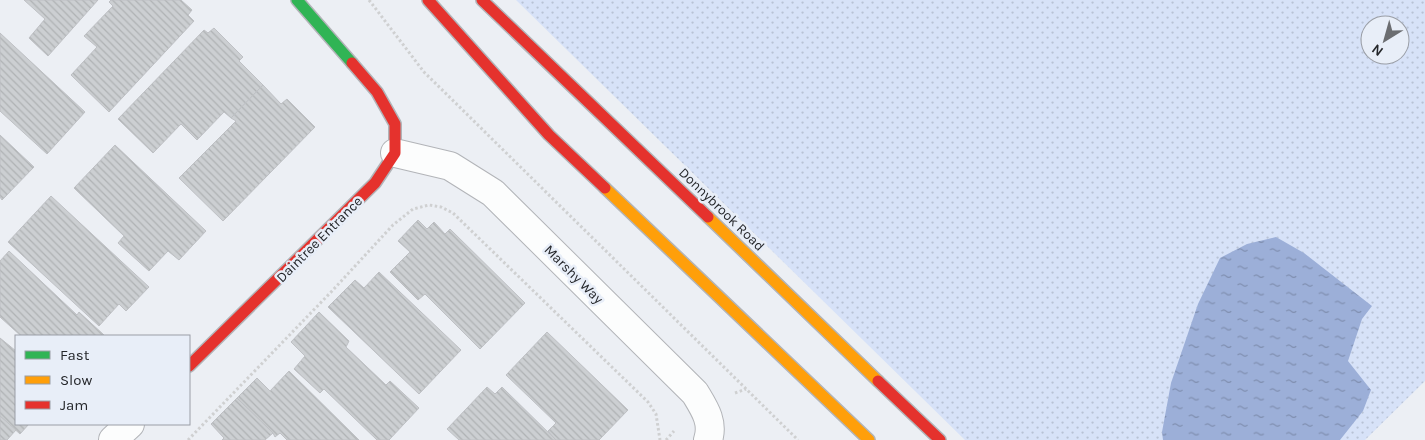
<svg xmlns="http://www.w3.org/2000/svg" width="1425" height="440" font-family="Karla,sans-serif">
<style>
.grass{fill:url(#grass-dots);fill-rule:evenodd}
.water{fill:url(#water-ripples)}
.building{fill:url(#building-back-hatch);stroke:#bec0c4}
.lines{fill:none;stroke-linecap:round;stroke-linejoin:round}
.street-casing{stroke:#b2b4b8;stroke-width:30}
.fast-casing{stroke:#b2b4b8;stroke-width:14}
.slow-casing{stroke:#b2b4b8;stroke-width:14}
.jam-casing{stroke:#b2b4b8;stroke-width:14}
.path{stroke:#cfd0d1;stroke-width:3;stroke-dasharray:2.5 2.5;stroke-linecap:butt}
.street{stroke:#fcfdfd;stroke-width:28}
.fast{stroke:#30b455;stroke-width:11}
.slow{stroke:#ff9f0a;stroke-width:11}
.jam{stroke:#e5322d;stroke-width:11}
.labels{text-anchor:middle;stroke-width:5;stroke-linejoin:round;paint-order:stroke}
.street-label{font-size:14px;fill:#25272b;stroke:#e8eef8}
</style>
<defs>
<pattern id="grass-dots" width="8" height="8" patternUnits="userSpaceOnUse" patternTransform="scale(1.25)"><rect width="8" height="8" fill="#d7e2f8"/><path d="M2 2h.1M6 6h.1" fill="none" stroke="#b8c2d5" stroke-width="1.8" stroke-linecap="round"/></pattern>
<pattern id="water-ripples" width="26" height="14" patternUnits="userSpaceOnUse" patternTransform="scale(1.25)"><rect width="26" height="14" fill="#9cafd8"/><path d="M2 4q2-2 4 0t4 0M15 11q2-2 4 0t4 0" fill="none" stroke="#7f8eaf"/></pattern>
<pattern id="building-back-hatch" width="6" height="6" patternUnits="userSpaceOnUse" patternTransform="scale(1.25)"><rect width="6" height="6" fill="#cccfd2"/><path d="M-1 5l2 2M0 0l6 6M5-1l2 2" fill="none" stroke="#afb2b4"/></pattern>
</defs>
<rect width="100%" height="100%" fill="#eceff4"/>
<path class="grass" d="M516,0H1425V381L1365,440H965ZM1370,25H1400V55H1370Z"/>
<path class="water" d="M1276,237L1304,253L1372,306L1362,319L1348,361L1371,390L1363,411L1340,440H1163L1162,432L1171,383L1198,304L1220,258L1247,244Z"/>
<g class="building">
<path d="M24,0H98L48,56L29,38L45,19Z"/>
<path d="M111,0H181L192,10L188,15L194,21L109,112L71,75L97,47L84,36L113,6L109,2Z"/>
<path d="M214,28L243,57L239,61L263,85L231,118L224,112L197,140L181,124L153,153L118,119L204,30L208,33Z"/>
<path d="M0,33L85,112L47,154L0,111Z"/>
<path d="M263,85L281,104L287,99L315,127L223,221L179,178L236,121L231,118Z"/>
<path d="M0,135L34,167L2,200L0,197Z"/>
<path d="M115,145L206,231L179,260L168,251L149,271L118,243L124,236L74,188Z"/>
<path d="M51,196L149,287L126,311L119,304L99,326L8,242Z"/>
<path d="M418,220L427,229L434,222L445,234L450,229L525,303L480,349L425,294L418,300L390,272L410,252L398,241Z"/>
<path d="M9,251L77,315L79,312L104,335L103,336H21L0,317V261Z"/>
<path d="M379,272L461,350L419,394L328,307L355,280L364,288Z"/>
<path d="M319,312L349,341L346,347L386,385L390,381L419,408L389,440H377L324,389L320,393L294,369L305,356L291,342Z"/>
<path d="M547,332L628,410L599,440H556L548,431L556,423L506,375Z"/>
<path d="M0,338L16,351V424H29L20,434L0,416Z"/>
<path d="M289,371L359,440H287L280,433L275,437L273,433L237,398L257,378L270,391Z"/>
<path d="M487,387L495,394L502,387L556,440H459L447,429Z"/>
<path d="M237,398L273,433L265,440H222L224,438L211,424Z"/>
<path d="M0,416L16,430L7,440H0Z"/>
</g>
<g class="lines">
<defs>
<g id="street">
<path d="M395,153L450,166L493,193L695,393C704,408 714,422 708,440"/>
<path d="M113,440L130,424"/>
</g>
<path id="fast" d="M297,0L352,63"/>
<g id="slow">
<path d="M605,188L869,440"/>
<path d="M708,217L878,381"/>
</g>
<g id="jam">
<path d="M428,0L549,135L605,188"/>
<path d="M482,0L708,217"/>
<path d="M189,366L375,183L395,153V124L377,92L352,63"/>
<path d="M878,381L940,440"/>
</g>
</defs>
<use href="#street" class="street-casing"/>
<use href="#fast" class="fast-casing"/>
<use href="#slow" class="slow-casing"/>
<use href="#jam" class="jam-casing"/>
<g class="path">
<path d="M369,0L424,72L798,440"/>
<path d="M735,393L746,389"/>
<path d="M188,440L332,291L393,225L413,209L429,205L441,207L453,213L648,402L656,414L660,440"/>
<path d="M666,440L674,431"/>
</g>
<use href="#street" class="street"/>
<use href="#fast" class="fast"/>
<use href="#slow" class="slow"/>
<use href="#jam" class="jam"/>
</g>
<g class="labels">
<g class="street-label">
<text transform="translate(722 209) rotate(44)" y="5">Donnybrook Road</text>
<text transform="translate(319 239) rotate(-45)" y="5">Daintree Entrance</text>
<text transform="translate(574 274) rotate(45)" y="5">Marshy Way</text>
</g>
</g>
<rect x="15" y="335" width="175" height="90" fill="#e8eef8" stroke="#9a9ea6"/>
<rect x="25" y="351" width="25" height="8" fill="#30b455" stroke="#9a9ea6"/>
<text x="60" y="360" font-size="15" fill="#25272b">Fast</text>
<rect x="25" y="376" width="25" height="8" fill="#ff9f0a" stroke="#9a9ea6"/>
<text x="60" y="385" font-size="15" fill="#25272b">Slow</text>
<rect x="25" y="401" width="25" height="8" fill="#e5322d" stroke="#9a9ea6"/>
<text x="60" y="410" font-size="15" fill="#25272b">Jam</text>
<g transform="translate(1385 40) rotate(217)"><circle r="24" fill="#e8eef8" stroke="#9a9ea6"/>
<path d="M0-4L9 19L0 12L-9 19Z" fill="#6b6d71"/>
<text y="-8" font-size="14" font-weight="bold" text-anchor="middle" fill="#25272b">N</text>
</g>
</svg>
